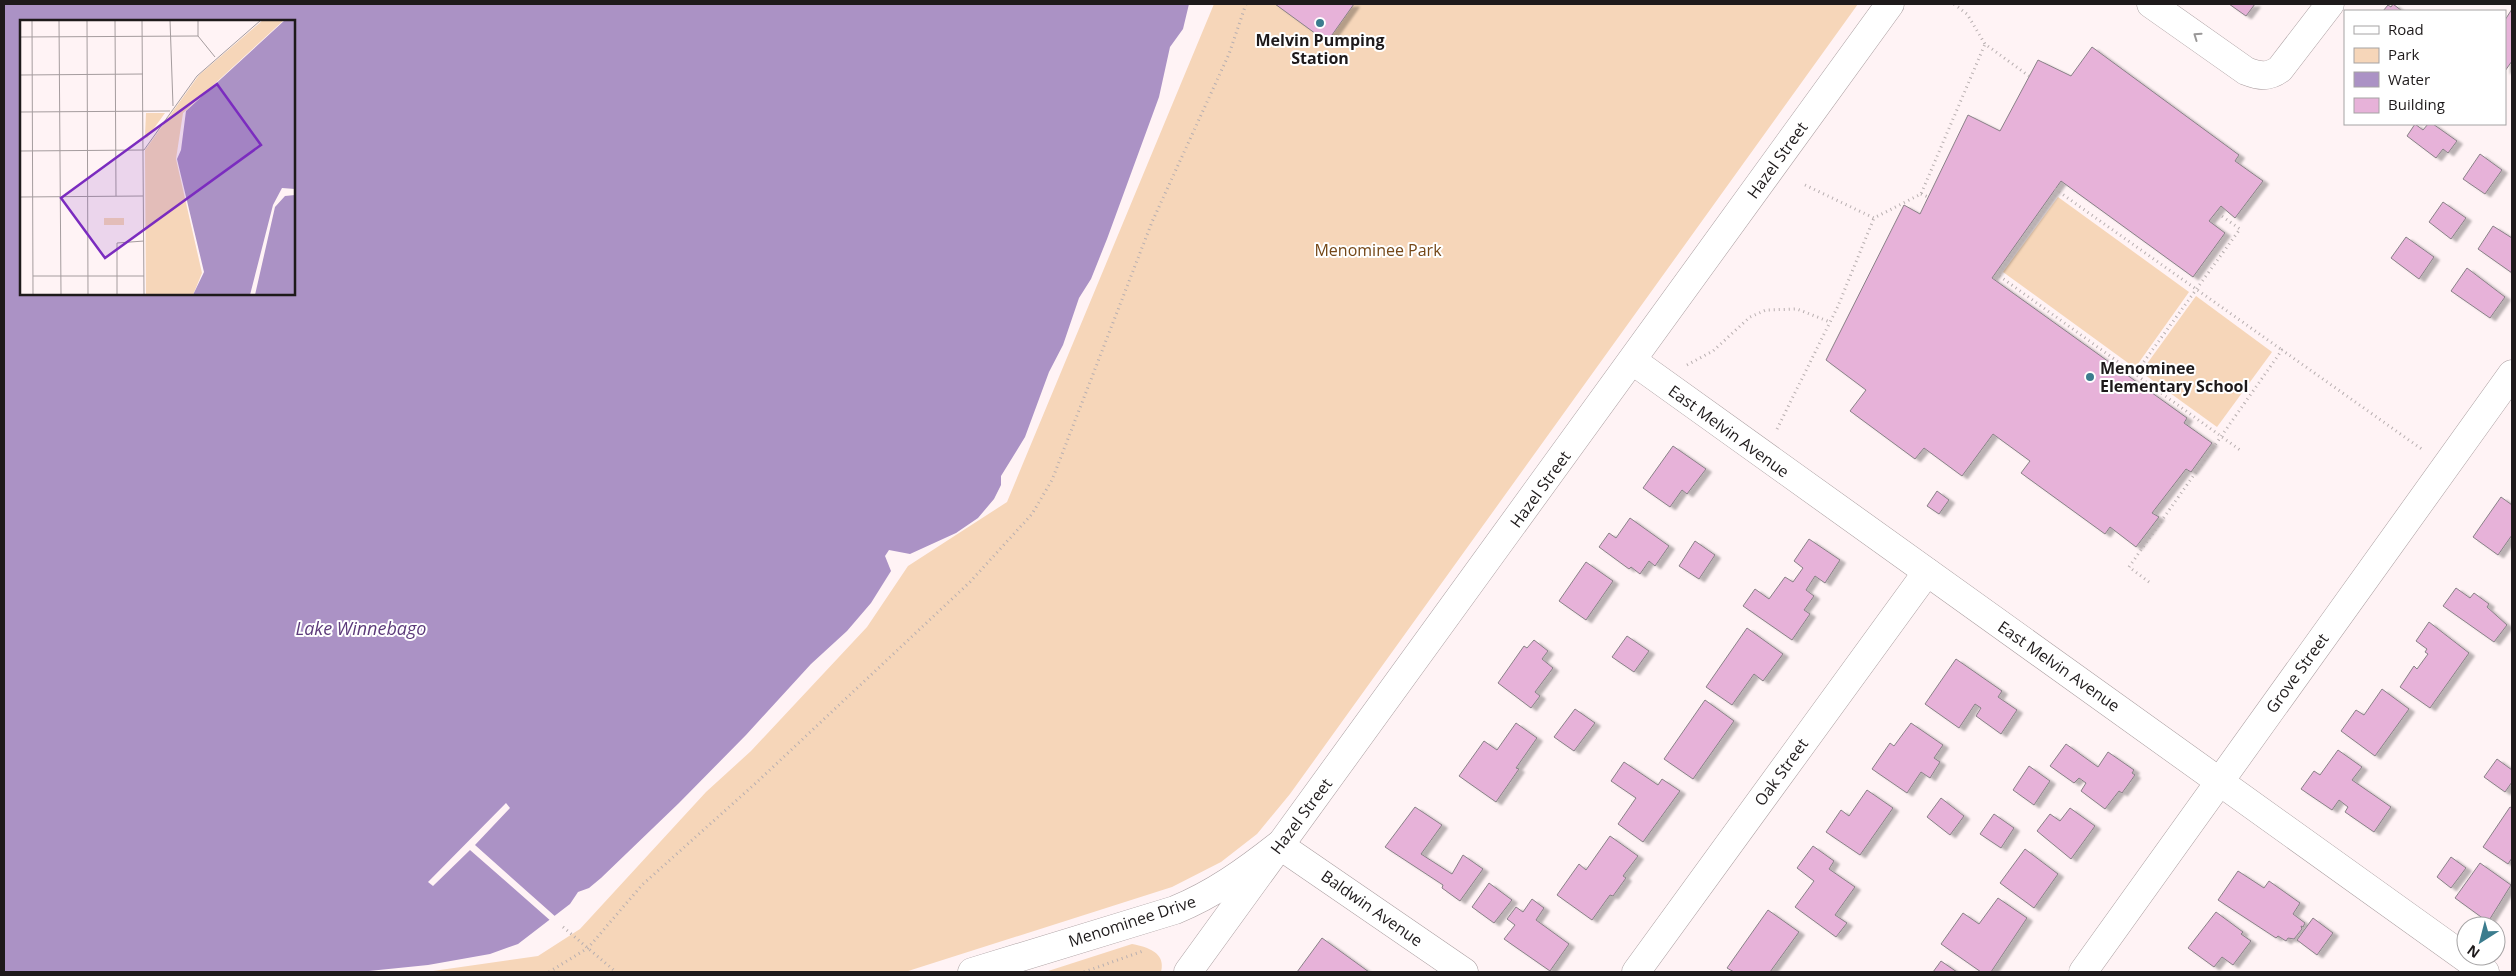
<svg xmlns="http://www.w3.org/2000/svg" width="2516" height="976" font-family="'Open Sans',sans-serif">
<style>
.green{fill:#f6d6b9}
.water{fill:#ab92c5;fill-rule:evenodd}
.pier{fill:#fff3f5}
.building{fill:#e7b2d9;stroke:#898187;filter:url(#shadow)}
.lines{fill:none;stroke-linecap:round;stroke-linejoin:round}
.minor-casing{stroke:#ab9fa1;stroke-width:29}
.path{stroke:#b8afb0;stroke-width:3;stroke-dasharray:1 4;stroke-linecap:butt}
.minor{stroke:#fff;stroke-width:28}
.oneway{stroke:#9a9898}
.poi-dot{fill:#3b7c8e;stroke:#fff;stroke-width:2}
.labels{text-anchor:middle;stroke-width:4;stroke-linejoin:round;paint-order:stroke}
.poi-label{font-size:16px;font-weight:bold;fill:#1e1a1b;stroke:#fff}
.street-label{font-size:16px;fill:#1e1a1b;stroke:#fff}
.park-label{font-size:16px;fill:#744717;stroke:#fff}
.water-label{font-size:18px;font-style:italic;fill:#5c3a7a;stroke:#fff}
.inset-road{fill:none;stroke:#a59c9e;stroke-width:1}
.view{fill:#7b2cbf;fill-opacity:0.15;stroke:#7b2cbf;stroke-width:2.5}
.inset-edge{fill:none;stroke:#1e1a1b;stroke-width:2.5}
</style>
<defs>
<filter id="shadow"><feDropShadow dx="5.5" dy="3" stdDeviation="1" flood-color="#0004"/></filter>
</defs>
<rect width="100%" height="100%" fill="#fff3f5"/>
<g class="green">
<path d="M1214,4H1858L1290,794L1257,834L1221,862L1172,887L905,972H426L538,956L580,929L706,792L751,751L867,627L908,566L1007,502Z"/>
<path d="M2058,197L2189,292L2135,368L2003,272Z"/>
<path d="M2196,296L2272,352L2217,427L2141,372Z"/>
<path d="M1132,944C1147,947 1166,952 1161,972H1045Z"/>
</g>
<path class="water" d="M4,4H1189L1183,29L1170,47L1159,97L1107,239L1091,279L1079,298L1063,345L1049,372L1025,437L1001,476V485L994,499L978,518L956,533L910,554L889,550L885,556L891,571L871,603L847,631L811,664L746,735L679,803L601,878L589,888L578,892L570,904L518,944L490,954L428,965L359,972H4ZM21,21H294V294H21Z"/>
<path class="pier" d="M506,803L510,808L475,845L557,918L552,922L470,850L433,886L428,882Z"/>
<g class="building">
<path d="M1275,4H1354L1327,42Z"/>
<path d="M2229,4H2255L2246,16Z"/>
<path d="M2393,4L2402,11H2383L2388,5L2391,7Z"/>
<path d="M2512,9V61L2505,71V20Z"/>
<path d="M2092,47L2239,155L2235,161L2263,181L2235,218L2221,206L2209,221L2225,233L2193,277L2061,181L1992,278L2187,418L2184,423L2212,443L2191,472L2186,469L2152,513L2159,517L2136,547L2110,527L2105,534L2021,473L2030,461L1993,434L1962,476L1924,448L1915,459L1850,411L1866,390L1826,360L1904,205L1920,214L1968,115L2000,131L2038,60L2071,76Z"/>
<path d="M2415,124L2423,130L2428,124H2433L2457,141L2448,153L2443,149L2436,158L2407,136Z"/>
<path d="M2480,154L2502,170L2485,194L2463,179Z"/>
<path d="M2443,202L2466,218L2451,239L2429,222Z"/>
<path d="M2493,226L2512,238V273L2478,249Z"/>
<path d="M2406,237L2434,257L2419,279L2391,258Z"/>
<path d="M2467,268L2505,297L2490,318L2451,291Z"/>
<path d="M1673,446L1706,469L1687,494L1682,490L1670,507L1643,488Z"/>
<path d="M1937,491L1949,500L1939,514L1927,506Z"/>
<path d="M2501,497L2512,505V535L2498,555L2473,537Z"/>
<path d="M1630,518L1669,546L1655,566L1649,561L1640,574L1631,567L1629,569L1599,547L1609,533L1616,538Z"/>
<path d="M1809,539L1840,560L1825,583L1815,576L1806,590L1814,596L1804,610L1810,614L1792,640L1743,606L1755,589L1769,599L1785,577L1793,582L1803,568L1794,561Z"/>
<path d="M1695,541L1715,555L1699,579L1679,566Z"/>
<path d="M1586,562L1613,581L1586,620L1559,601Z"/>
<path d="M2456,588L2470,598L2474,593L2489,604L2487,607L2507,625L2494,642L2443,606Z"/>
<path d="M2429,622L2469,653L2430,708L2400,687L2414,666L2417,669L2428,654L2425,652L2427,649L2416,641Z"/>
<path d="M1747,628L1783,654L1763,681L1754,674L1732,705L1706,687Z"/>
<path d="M1627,636L1649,651L1634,672L1612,657Z"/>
<path d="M1534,640L1548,651L1542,659L1553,668L1535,692L1540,696L1531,708L1498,683L1524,646L1527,648Z"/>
<path d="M1956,659L2002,691L1998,697L2017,710L2001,734L1976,716L1981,708L1975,704L1959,728L1925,704Z"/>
<path d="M2382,689L2409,709L2375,756L2341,731L2356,710L2364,715Z"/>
<path d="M1705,700L1734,721L1693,779L1664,759Z"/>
<path d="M1575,709L1595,723L1574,751L1554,737Z"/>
<path d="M1516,723L1537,738L1516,768L1519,769L1496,802L1459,776L1484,741L1497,750Z"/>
<path d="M1911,723L1943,745L1934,758L1940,762L1930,778L1921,772L1907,793L1872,769L1890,743L1894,746Z"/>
<path d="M2066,744L2098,767L2108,752L2134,770L2132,773L2135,775L2122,793L2119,791L2105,809L2081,791L2086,783L2079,778L2074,783L2050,766Z"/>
<path d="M2338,750L2362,767L2352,780L2391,807L2374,832L2345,812L2348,807L2339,800L2332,810L2301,789L2314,771L2320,775Z"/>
<path d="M2497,759L2512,770V782L2505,792L2484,777Z"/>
<path d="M1624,762L1658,785L1662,779L1680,791L1643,842L1618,824L1636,798L1611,781Z"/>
<path d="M2029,766L2050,781L2034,805L2013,790Z"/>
<path d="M1867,790L1893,808L1860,855L1826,832L1841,810L1849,816Z"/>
<path d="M1941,798L1964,816L1950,835L1927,817Z"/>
<path d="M1415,807L1442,825L1421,854L1452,874L1463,855L1483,869L1460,901L1442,888L1443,885L1385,847Z"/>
<path d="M2510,807L2512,808V858L2508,864L2483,847Z"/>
<path d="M2070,808L2095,826L2071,859L2037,831L2050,814L2060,821Z"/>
<path d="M1994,814L2014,828L2001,848L1980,834Z"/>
<path d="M1610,836L1638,856L1623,876L1626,878L1613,896L1610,895L1592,920L1557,895L1579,864L1586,870Z"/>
<path d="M1813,846L1834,861L1829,869L1855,887L1835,915L1847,923L1836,937L1795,907L1814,881L1797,868Z"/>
<path d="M2025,849L2058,874L2034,908L2000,883Z"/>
<path d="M2451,857L2466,868L2451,888L2437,877Z"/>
<path d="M2480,863L2511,885L2488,922L2455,898Z"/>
<path d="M2238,871L2264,888L2269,881L2300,903L2293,914L2305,923L2303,927L2301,926L2302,929L2294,939L2288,938L2286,941L2278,936L2276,938L2218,900Z"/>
<path d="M1489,883L1512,900L1494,923L1472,907Z"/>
<path d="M1998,898L2027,918L1991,972H1981L1941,944L1963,913L1979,924Z"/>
<path d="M1532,899L1544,908L1536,920L1569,944L1550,971L1504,939L1515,925L1507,919L1516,907L1523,912Z"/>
<path d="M1768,910L1799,932L1770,972H1734L1727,968Z"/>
<path d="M2216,912L2243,932L2241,934L2251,941L2233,965L2222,957L2214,967L2188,948Z"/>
<path d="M2313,918L2333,933L2317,955L2297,940Z"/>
<path d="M1322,938L1369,972H1297Z"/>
<path d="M1941,961L1957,972H1933Z"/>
</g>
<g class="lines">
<defs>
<g id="minor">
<path d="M2151,4L2246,71C2259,76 2268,78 2280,69L2330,4"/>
<path d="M1633,361L2485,972"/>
<path d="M972,972L1175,910C1214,894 1246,871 1279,845L1464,972"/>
<path d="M1188,972L1890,4"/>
<path d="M1636,972L1927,572"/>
<path d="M2083,972L2512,374"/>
</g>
</defs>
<use href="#minor" class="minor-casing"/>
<g class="path">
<path d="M1954,4L1967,14L1985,44L2029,76"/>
<path d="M1805,185L1874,218L1921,194L1985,44"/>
<path d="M2055,189L2282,350"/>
<path d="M2058,191L1998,275L2240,450"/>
<path d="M1921,194L1928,197"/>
<path d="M1687,365L1713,351L1750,317L1766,310L1797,309L1830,322"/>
<path d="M2135,374L2240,229L2216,212"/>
<path d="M1777,429L1838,306L1874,218"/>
<path d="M2149,582L2129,567L2282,350L2423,450"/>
<path d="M563,927L616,972"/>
<path d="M549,972L588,948L642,885L757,782L970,582L1032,514L1052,480L1152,222L1229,54L1246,4"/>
<path d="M1084,972L1143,951"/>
</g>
<use href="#minor" class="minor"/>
</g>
<defs><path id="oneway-chevron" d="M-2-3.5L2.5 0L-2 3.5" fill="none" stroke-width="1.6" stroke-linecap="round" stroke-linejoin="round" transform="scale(1.25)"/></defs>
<use class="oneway" href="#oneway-chevron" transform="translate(2197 36) rotate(-145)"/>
<g class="poi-dot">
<circle cx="1320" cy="23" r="5"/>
<circle cx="2090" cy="377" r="5"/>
</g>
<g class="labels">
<g class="poi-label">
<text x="1320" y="46">Melvin Pumping<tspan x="1320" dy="18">Station</tspan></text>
<text x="2100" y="374" text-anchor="start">Menominee<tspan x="2100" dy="18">Elementary School</tspan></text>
</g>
<g class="street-label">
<text transform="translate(1777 160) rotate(-54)" y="6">Hazel Street</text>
<text transform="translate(1729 431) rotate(36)" y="6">East Melvin Avenue</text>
<text transform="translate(1540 489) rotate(-54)" y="6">Hazel Street</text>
<text transform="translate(2059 666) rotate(35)" y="6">East Melvin Avenue</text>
<text transform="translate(2297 673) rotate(-54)" y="6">Grove Street</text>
<text transform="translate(1781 772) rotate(-54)" y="6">Oak Street</text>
<text transform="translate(1301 816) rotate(-53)" y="6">Hazel Street</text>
<text transform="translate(1372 908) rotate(35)" y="6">Baldwin Avenue</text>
<text transform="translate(1132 921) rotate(-18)" y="6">Menominee Drive</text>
</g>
<g class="park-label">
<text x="1378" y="256">Menominee Park</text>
</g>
<g class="water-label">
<text x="361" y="635">Lake Winnebago</text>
</g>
</g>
<g transform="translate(20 20)">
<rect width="275" height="275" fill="#fff3f5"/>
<path d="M243,0H264L163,93L156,139L182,253L173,275H126L125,130L179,55ZM126,93H145L127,118L125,116ZM84,198H104V205H84Z" fill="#f6d6b9"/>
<path d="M265,0H275V169L262,168L253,185L230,275H173L184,252L157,139L161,130L166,91ZM275,175V275H235L255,187L265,176Z" fill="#ab92c5"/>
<path class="inset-road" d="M12,0L13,275M39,0L41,275M67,0L68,275M95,0L96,176M122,0L124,275M150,0L153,86M178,0V16L195,37M0,17L178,16M0,55L123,54M0,92L150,91M0,131L124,130L177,56L241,0M0,177L123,176M13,256H124M97,275V223L124,221"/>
<path class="view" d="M197,64L241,125L85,238L41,178Z"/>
<rect width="275" height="275" class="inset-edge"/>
</g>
<rect width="2516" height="976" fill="none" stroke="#1e1a1b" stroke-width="10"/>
<rect x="2344" y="10" width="162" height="115" fill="#ffffff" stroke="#a5a3a4"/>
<rect x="2354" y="26" width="25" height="8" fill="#ffffff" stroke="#a5a3a4"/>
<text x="2388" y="35" font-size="15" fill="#1e1a1b">Road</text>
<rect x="2354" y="48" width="25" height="15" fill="#f6d6b9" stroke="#a5a3a4"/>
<text x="2388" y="60" font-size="15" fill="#1e1a1b">Park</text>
<rect x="2354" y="72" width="25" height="15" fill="#ab92c5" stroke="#a5a3a4"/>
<text x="2388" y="85" font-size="15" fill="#1e1a1b">Water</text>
<rect x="2354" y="98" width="25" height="15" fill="#e7b2d9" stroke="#a5a3a4"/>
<text x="2388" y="110" font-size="15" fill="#1e1a1b">Building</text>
<g transform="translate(2481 941) rotate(216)"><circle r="24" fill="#ffffff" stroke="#a5a3a4"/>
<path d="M0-4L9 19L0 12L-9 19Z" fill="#3b7c8e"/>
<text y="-8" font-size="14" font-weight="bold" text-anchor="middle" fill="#1e1a1b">N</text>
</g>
</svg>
